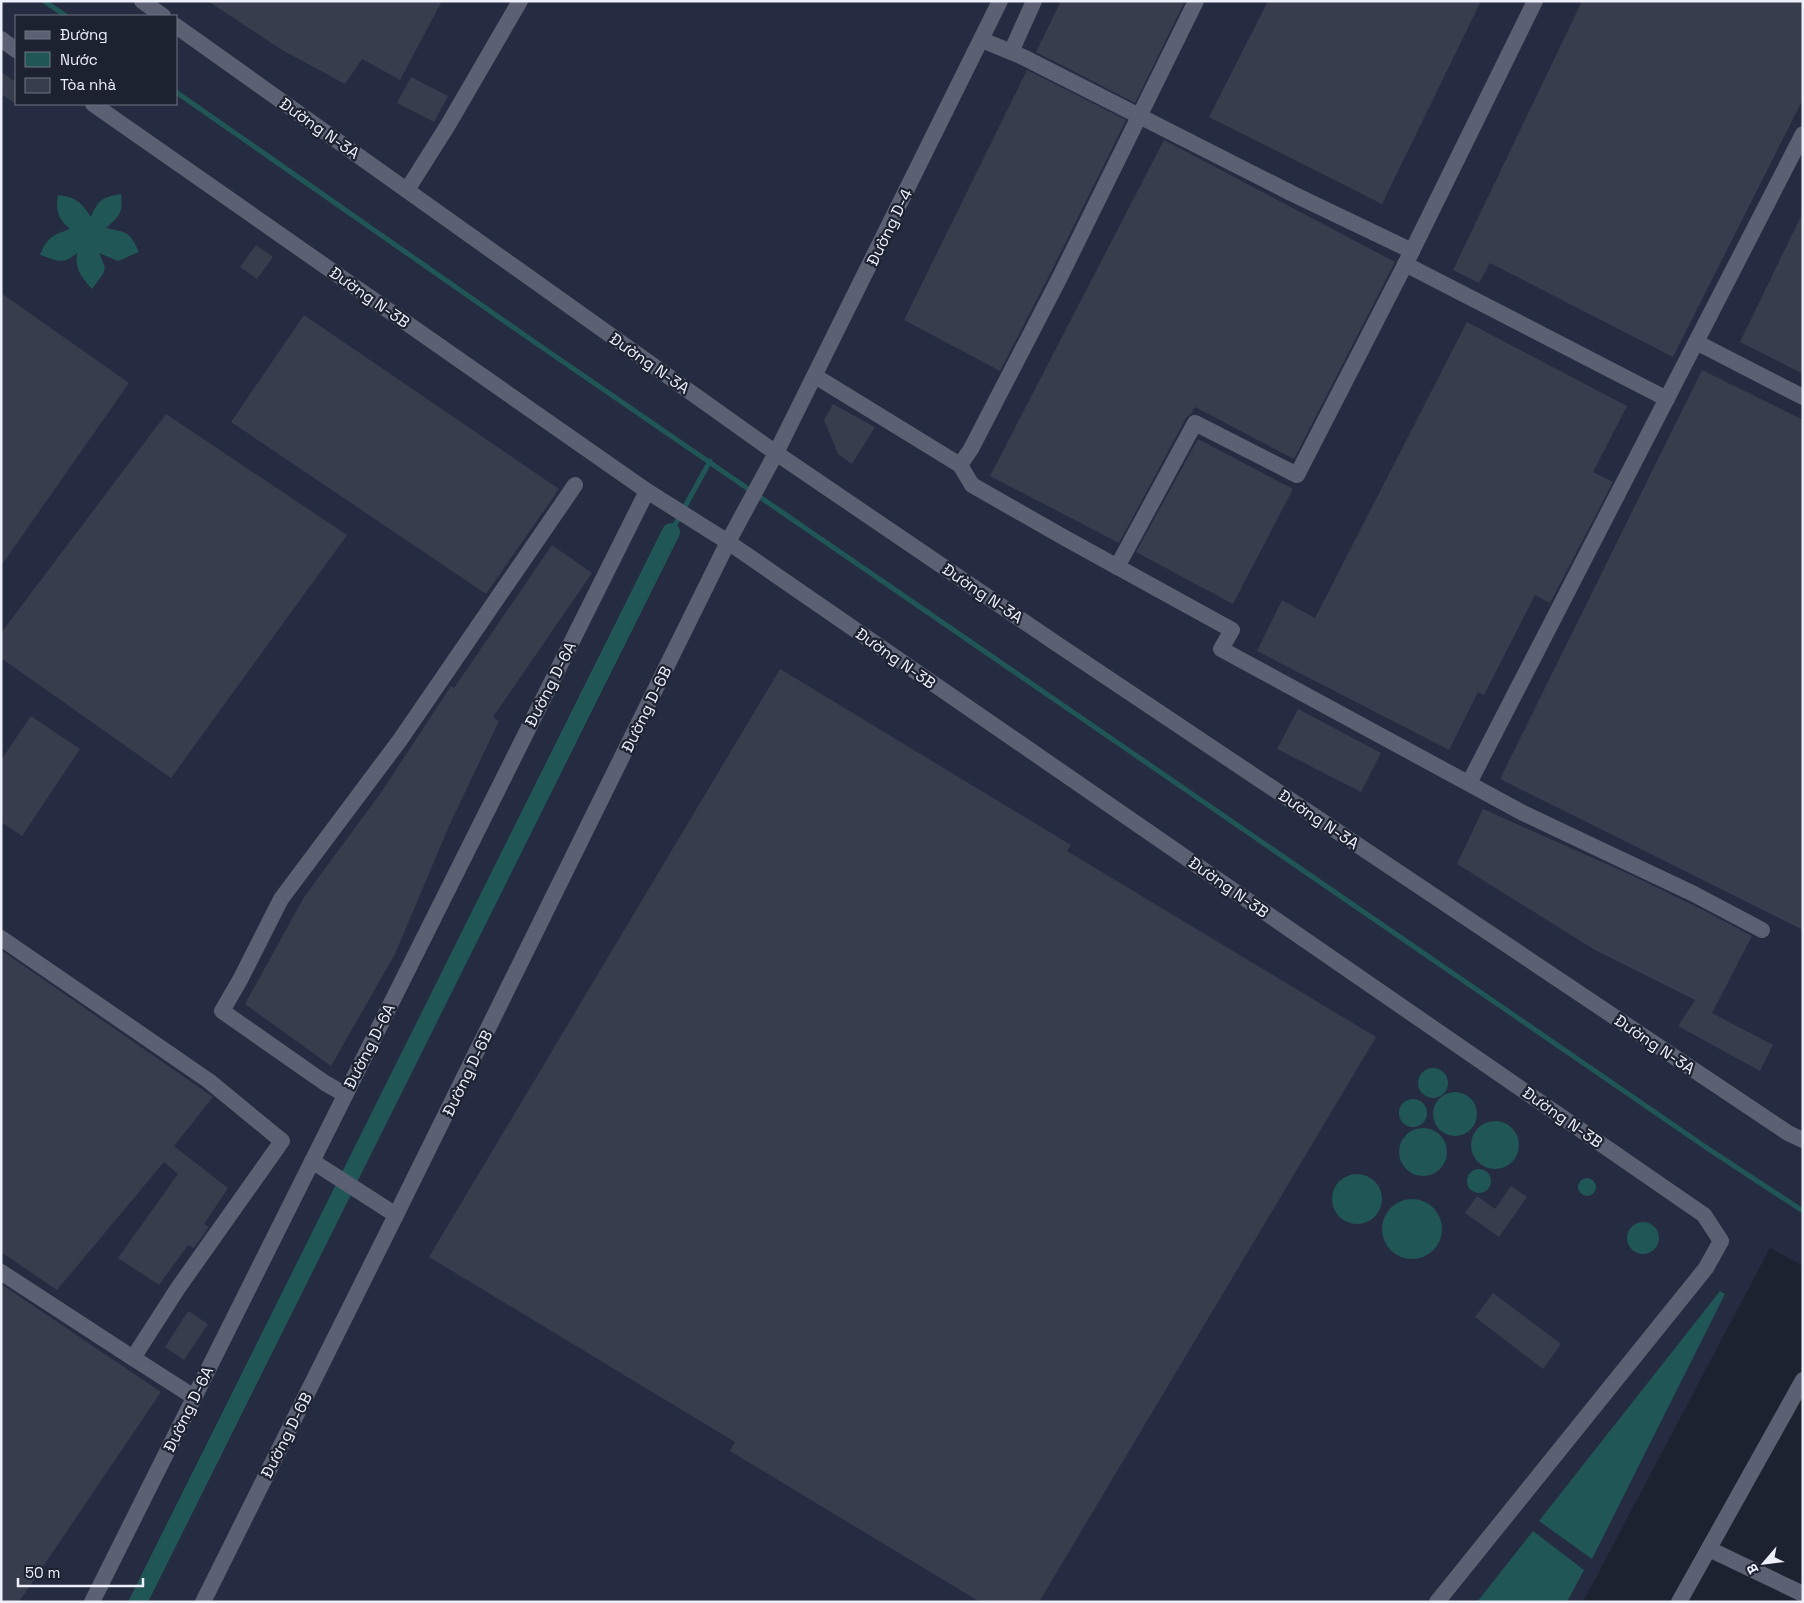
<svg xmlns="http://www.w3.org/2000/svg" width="1804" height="1603" font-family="'Space Grotesk',sans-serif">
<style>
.built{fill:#252b40;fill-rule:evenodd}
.water{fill:#215656}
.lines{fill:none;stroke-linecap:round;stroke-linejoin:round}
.stream{stroke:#215656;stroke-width:5}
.canal{stroke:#215656;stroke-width:18}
.building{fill:#383d4d}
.street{stroke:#5b6073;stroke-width:16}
.labels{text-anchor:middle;stroke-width:4.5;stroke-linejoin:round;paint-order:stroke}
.street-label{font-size:16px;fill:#edf0fb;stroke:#1d2231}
</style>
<rect width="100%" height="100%" fill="#1d2231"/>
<path class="built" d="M1,1H1803V1266L1770,1248L1583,1602H1ZM16,16H176V104H16Z"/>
<g class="water">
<path d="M121,194C123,213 120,216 106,228C127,233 129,230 139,252L118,261L99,253L105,267L103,274L92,289C81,277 75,269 77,253C62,266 57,260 40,255C47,238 52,235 70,229C59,220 55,210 58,195C76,197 81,202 91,217C98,200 103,197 121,194Z"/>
<circle cx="1433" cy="1083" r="15"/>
<circle cx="1455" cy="1114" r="22"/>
<circle cx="1413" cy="1113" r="14"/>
<circle cx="1495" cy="1145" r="24"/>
<circle cx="1423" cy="1152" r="24"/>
<circle cx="1479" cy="1181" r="12"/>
<circle cx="1357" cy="1199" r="25"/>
<circle cx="1587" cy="1187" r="9"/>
<circle cx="1412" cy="1229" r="30"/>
<circle cx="1643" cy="1238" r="16"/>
<path d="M1720,1291L1725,1294L1592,1559L1539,1521Z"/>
<path d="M1533,1531L1584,1570L1567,1602H1477Z"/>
</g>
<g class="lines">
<g class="stream">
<path d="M44,1L66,16"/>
<path d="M176,92L533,341L1707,1148L1803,1211"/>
<path d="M671,532L710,461"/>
</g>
<path class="canal" d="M138,1602L671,532"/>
</g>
<g class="building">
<path d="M208,1H442L400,80L362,59L345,84L282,50Z"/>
<path d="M1061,1H1185L1135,103L1036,52Z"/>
<path d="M1268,1H1481L1382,204L1209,117Z"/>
<path d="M1582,1H1803V99L1673,357L1490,263L1479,283L1453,270Z"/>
<path d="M1027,70L1126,120L1050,274L1000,371L904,320Z"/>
<path d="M1,72L16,82V104L1,94Z"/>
<path d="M411,77L448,96L434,122L397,103Z"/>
<path d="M1164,140L1395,262L1294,459L1195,407L1191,414L1186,418L1119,543L990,476Z"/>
<path d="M1803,212V374L1740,342Z"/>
<path d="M256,245L273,257L257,279L240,267Z"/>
<path d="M1,293L129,383L1,566Z"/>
<path d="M304,315L559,489L486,594L231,422Z"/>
<path d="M1467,322L1627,406L1593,472L1613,482L1550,603L1535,595L1484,695L1478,692L1449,750L1257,651L1282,600L1315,618Z"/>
<path d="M1702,370L1803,420V930L1500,779Z"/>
<path d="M833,404L875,427L852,464L838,454L824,420Z"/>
<path d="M166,414L347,535L171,778L1,658V633Z"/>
<path d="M1198,439L1293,489L1233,604L1136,552Z"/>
<path d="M552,545L592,573L493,717L499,721L449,826L395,954L331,1066L245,1004L304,897L382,791L451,686L454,688Z"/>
<path d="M780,669L1071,845L1067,851L1376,1037L1039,1602H980L730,1451L735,1442L429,1257Z"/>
<path d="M1298,709L1381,753L1361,792L1277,749Z"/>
<path d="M31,716L80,749L22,836L1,822V760Z"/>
<path d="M1483,809L1629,874L1703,910L1752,936L1712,1013L1773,1045L1760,1071L1678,1026L1695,1000L1595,950L1457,864Z"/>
<path d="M1,950L213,1097L174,1146L228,1188L204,1224L209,1227L194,1248L188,1245L159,1285L118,1258L178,1174L164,1162L57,1290L1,1252Z"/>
<path d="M1511,1186L1527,1197L1499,1237L1465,1213L1477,1196L1495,1209Z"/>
<path d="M1,1284L161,1392L19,1602H1Z"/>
<path d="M1493,1293L1561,1344L1543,1369L1475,1317Z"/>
<path d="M188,1311L208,1324L184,1360L165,1347Z"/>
</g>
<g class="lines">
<g class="street">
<path d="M142,1L163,16"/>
<path d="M176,26L776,453L1057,644L1788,1133L1803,1140"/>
<path d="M1,39L16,50"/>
<path d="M982,40L1023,57L1291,193L1412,251L1535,1"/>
<path d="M1011,52L1034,1"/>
<path d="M93,104L647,491L728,542L1704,1215L1721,1241L1706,1268L1437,1602"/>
<path d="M1803,134L1696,342L1803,397"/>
<path d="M407,190L448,125L520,1"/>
<path d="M1405,264L1667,399"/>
<path d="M815,376L960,465L972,485L1065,538L1232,630L1221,649L1523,813L1694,894L1762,930"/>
<path d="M960,465L971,449L1059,279L1196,1"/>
<path d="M1117,567L1195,423L1297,475L1412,251"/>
<path d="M1469,783L1696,342"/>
<path d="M1,938L209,1081L282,1141L178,1288L133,1358L194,1397"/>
<path d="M344,1094L325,1083L222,1011L240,980L281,899L400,740L575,485"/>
<path d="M312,1161L396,1215"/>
<path d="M1,1272L133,1358"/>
<path d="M1709,1549L1803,1594"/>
<path d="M92,1602L647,491"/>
<path d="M203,1602L396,1215L728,542L776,453L1000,1"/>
<path d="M1679,1602L1803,1380"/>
</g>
</g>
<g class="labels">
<g class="street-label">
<text transform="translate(320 128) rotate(35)" y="6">Đường N-3A</text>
<text transform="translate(889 227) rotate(-64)" y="6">Đường D-4</text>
<text transform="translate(370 297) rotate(35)" y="6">Đường N-3B</text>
<text transform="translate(650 363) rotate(35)" y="6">Đường N-3A</text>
<text transform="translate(983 593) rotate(34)" y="6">Đường N-3A</text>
<text transform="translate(896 658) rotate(35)" y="6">Đường N-3B</text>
<text transform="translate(550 684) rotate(-63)" y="6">Đường D-6A</text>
<text transform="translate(646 709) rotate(-64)" y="6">Đường D-6B</text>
<text transform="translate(1319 819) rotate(34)" y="6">Đường N-3A</text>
<text transform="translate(1229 887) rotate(35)" y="6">Đường N-3B</text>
<text transform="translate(1655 1044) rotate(34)" y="6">Đường N-3A</text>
<text transform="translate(369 1046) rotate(-63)" y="6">Đường D-6A</text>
<text transform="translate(467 1073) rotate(-64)" y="6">Đường D-6B</text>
<text transform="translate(1563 1117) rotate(35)" y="6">Đường N-3B</text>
<text transform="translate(188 1409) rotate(-64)" y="6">Đường D-6A</text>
<text transform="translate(286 1435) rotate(-63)" y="6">Đường D-6B</text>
</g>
</g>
<rect width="1804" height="1603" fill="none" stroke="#edf0fb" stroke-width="5"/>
<rect x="15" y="15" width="162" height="90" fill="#1d2231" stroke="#707482"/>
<rect x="25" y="31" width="25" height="8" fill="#5b6073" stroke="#707482"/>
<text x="60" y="40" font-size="15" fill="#edf0fb">Đường</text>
<rect x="25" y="52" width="25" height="15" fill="#215656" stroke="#707482"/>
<text x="60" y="65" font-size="15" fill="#edf0fb">Nước</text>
<rect x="25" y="78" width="25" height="15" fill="#383d4d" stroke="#707482"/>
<text x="60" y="90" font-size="15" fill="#edf0fb">Tòa nhà</text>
<g transform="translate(1764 1563) rotate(242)" stroke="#1d2231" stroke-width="4" paint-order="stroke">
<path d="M0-4L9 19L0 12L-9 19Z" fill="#edf0fb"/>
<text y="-8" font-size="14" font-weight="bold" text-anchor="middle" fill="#edf0fb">B</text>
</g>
<path d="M18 1578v8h125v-8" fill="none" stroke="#edf0fb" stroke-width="2.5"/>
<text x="25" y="1578" font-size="15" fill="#edf0fb" stroke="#1d2231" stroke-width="4" paint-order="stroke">50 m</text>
</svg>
